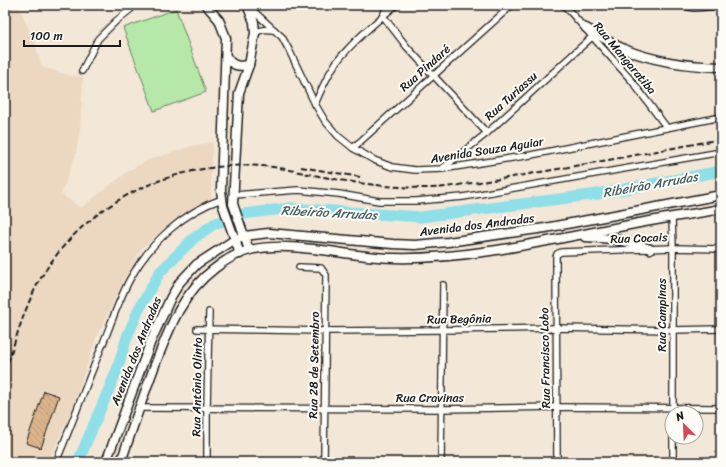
<svg xmlns="http://www.w3.org/2000/svg" width="726" height="467" font-family="Sriracha,sans-serif">
<style>
.built{fill:#ecd8c0}
.park{fill:#b6e8a9;stroke:#698262}
.lines{fill:none;stroke-linecap:round;stroke-linejoin:round}
.river{stroke:#8edfe8;stroke-width:11}
.building{fill:url(#building-back-hatch);stroke:#1c1c1c}
.street-casing{stroke:#1c1c1c;stroke-width:8}
.secondary-casing{stroke:#1c1c1c;stroke-width:11}
.primary-casing{stroke:#1c1c1c;stroke-width:11}
.street{stroke:#fdfcf7;stroke-width:5.5}
.secondary{stroke:#fdfcf7;stroke-width:8}
.primary{stroke:#fdfcf7;stroke-width:8}
.rail{stroke:#1c1c1c;stroke-width:2;stroke-dasharray:6 3;stroke-linecap:butt}
.labels{text-anchor:middle;stroke-width:4;stroke-linejoin:round;paint-order:stroke}
.street-label{font-size:12px;fill:#1c1c1c;stroke:#fdfcf7}
.water-label{font-size:13px;font-style:italic;fill:#446063;stroke:#fdfcf7}
</style>
<defs>
<pattern id="building-back-hatch" width="6" height="6" patternUnits="userSpaceOnUse"><rect width="6" height="6" fill="#dbb58c"/><path d="M-1 5l2 2M0 0l6 6M5-1l2 2" fill="none" stroke="#bb9b78"/></pattern>
</defs>
<rect width="100%" height="100%" fill="#f3e7d7"/>
<filter id="ink" filterUnits="userSpaceOnUse"><feTurbulence type="fractalNoise" baseFrequency=".025" numOctaves="2"/><feDisplacementMap in="SourceGraphic" scale="8" xChannelSelector="R" yChannelSelector="G"/><feConvolveMatrix kernelMatrix="1 2 1 2 8 2 1 2 1" color-interpolation-filters="sRGB"/></filter>
<g filter="url(#ink)">
<path class="built" d="M5,5H18L36,45L42,67L72,76L83,77L80,129L76,154L61,194L81,208L131,169L148,160L192,146L213,142L211,175V198L180,216L142,248L123,281L95,341L72,409L48,462H5Z"/>
<path class="park" d="M176,9L206,92L154,111L123,28Z"/>
<g class="lines">
<path class="river" d="M78,462L117,370L127,337L139,309L160,272L194,238L214,224L243,214L290,208L421,217L598,194L721,171"/>
</g>
<path class="building" d="M44,391L59,396L41,448L26,443Z"/>
<g class="lines">
<defs>
<g id="street">
<path d="M387,5L383,16L407,47L487,133"/>
<path d="M564,5L632,81L667,128"/>
<path d="M680,5L694,8L721,6"/>
<path d="M248,6L282,37L289,50L315,104L325,121L338,136L353,148L374,160L392,167L415,170L442,169L531,155L721,117"/>
<path d="M255,33C262,29 266,29 274,30"/>
<path d="M82,71L98,39L116,21L131,9L134,5"/>
<path d="M315,104C321,90 327,76 336,63C352,42 376,22 396,5"/>
<path d="M353,148L512,5"/>
<path d="M443,168L487,133L593,36"/>
<path d="M234,195L298,190L339,194L379,201H416L463,197L721,152"/>
<path d="M672,218L673,248V413"/>
<path d="M299,267L321,268L326,275L324,462"/>
<path d="M197,329L326,331L443,330L556,328L672,330L721,329"/>
<path d="M138,408L442,409L557,407L721,408"/>
<path d="M673,437V462"/>
<path d="M56,462C72,424 86,385 102,346C111,324 119,299 130,279C150,243 183,212 222,199"/>
<path d="M207,462V409L209,312"/>
<path d="M441,462L443,285"/>
<path d="M557,462L556,257L557,254L561,252L673,248L721,249"/>
</g>
<g id="secondary">
<path d="M206,5L219,20L226,38L221,190L223,206L240,254"/>
<path d="M247,5L254,22L255,33L249,65L239,93L233,204L249,250"/>
<path d="M586,28C598,35 611,43 624,49C655,62 688,66 721,67"/>
<path d="M226,56C232,66 238,67 249,65"/>
</g>
<g id="primary">
<path d="M585,237C610,238 626,240 650,249"/>
<path d="M106,462L151,341L171,297L180,282L197,264L234,240L244,236L269,233L393,244L415,245L448,242L545,228L721,195"/>
<path d="M121,462C132,429 143,397 155,365C169,329 182,293 214,269C224,261 237,253 250,250C293,240 348,257 393,258C466,260 547,241 619,227C653,220 687,215 721,209"/>
</g>
</defs>
<use href="#street" class="street-casing"/>
<use href="#secondary" class="secondary-casing"/>
<use href="#primary" class="primary-casing"/>
<use href="#street" class="street"/>
<use href="#secondary" class="secondary"/>
<use href="#primary" class="primary"/>
<g class="rail">
<path d="M301,167L360,177"/>
<path d="M5,371C15,342 23,312 37,285C81,203 172,160 262,166C283,167 304,174 324,177C359,184 395,188 431,188C442,188 453,186 464,184C491,181 518,176 546,171C604,161 663,150 721,139"/>
</g>
</g>
</g>
<g class="labels">
<g class="street-label">
<text transform="translate(625 58) rotate(50)" y="4">Rua Mangaratiba</text>
<text transform="translate(425 68) rotate(-42)" y="4">Rua Pindaré</text>
<text transform="translate(511 96) rotate(-42)" y="4">Rua Turiassu</text>
<text transform="translate(487 150) rotate(-9)" y="4">Avenida Souza Aguiar</text>
<text transform="translate(477 225) rotate(-7)" y="4">Avenida dos Andradas</text>
<text transform="translate(639 238) rotate(-2)" y="4">Rua Cocais</text>
<text transform="translate(662 315) rotate(-90)" y="4">Rua Campinas</text>
<text transform="translate(459 319) rotate(-1)" y="4">Rua Begônia</text>
<text transform="translate(136 351) rotate(-68)" y="4">Avenida dos Andradas</text>
<text transform="translate(545 358) rotate(-91)" y="4">Rua Francisco Lobo</text>
<text transform="translate(314 365) rotate(-89)" y="4">Rua 28 de Setembro</text>
<text transform="translate(197 387) rotate(-89)" y="4">Rua Antônio Olinto</text>
<text x="430" y="402">Rua Cravinas</text>
</g>
<g class="water-label">
<text transform="translate(650 184) rotate(-10)" y="5">Ribeirão Arrudas</text>
<text transform="translate(329 212) rotate(3)" y="5">Ribeirão Arrudas</text>
</g>
</g>
<rect width="726" height="467" fill="none" stroke="#fdfcf7" stroke-width="20"/>
<rect x="10" y="10" width="706" height="447" fill="none" stroke="#1c1c1c" stroke-width="1.5" filter="url(#ink)"/>
<g transform="translate(684 425) rotate(336)"><circle r="19" fill="#fdfcf7" stroke="#a3a29f"/>
<path d="M0-3L7 15L0 10L-7 15Z" fill="#d1495b"/>
<text y="-6" font-size="11" font-weight="bold" text-anchor="middle" fill="#1c1c1c">N</text>
</g>
<path d="M24 40v6h96v-6" fill="none" stroke="#1c1c1c" stroke-width="2"/>
<text x="30" y="40" font-size="12" fill="#1c1c1c" stroke="#fdfcf7" stroke-width="3" paint-order="stroke">100 m</text>
</svg>
